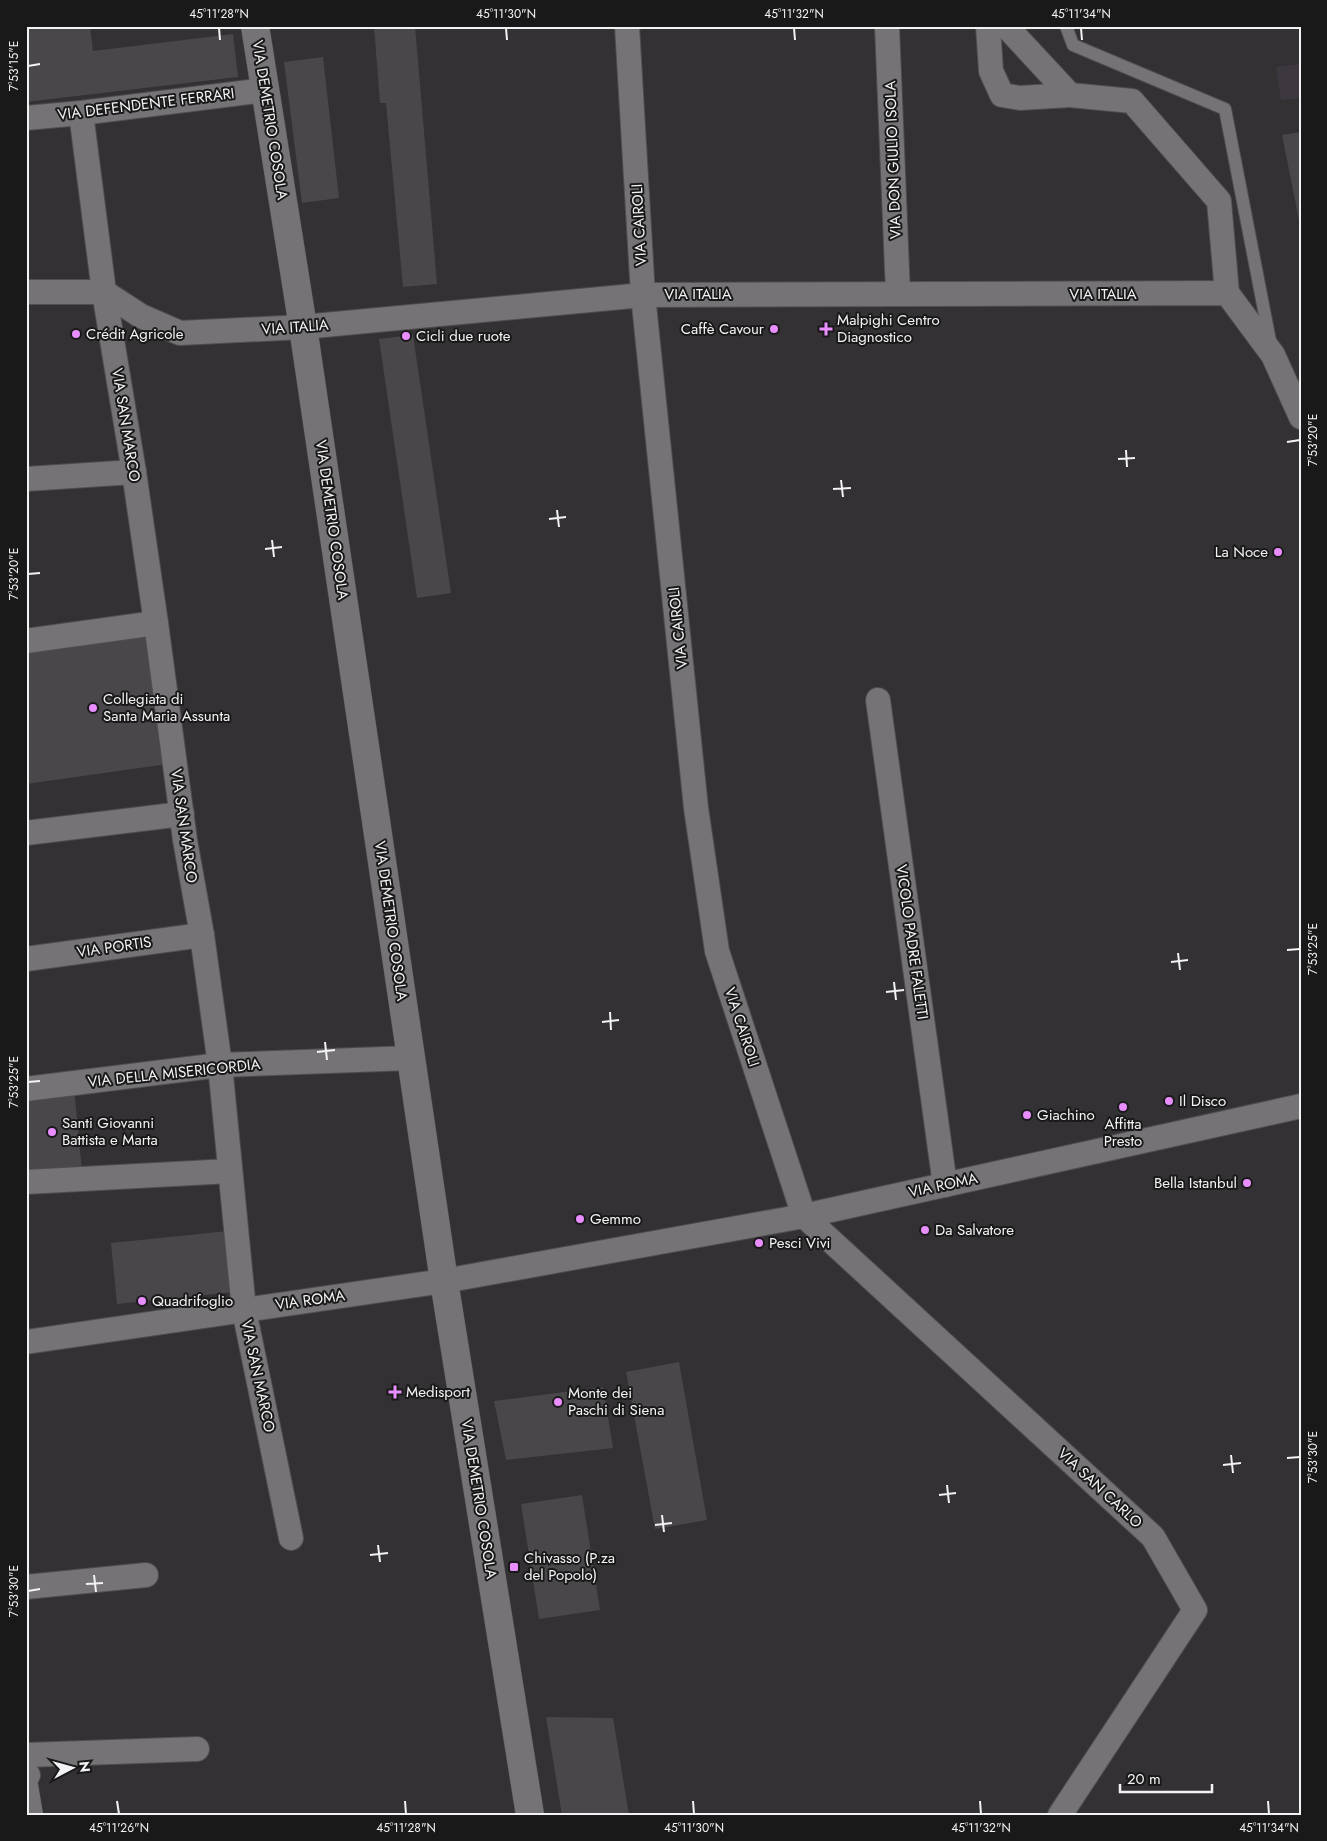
<svg xmlns="http://www.w3.org/2000/svg" width="1327" height="1841" font-family="Jost,sans-serif">
<style>
.built{fill:#3d373f}
.building{fill:#4a474a}
.lines{fill:none;stroke-linecap:round;stroke-linejoin:round}
.service-casing{stroke:#4f4d4f;stroke-width:14}
.pedestrian-casing{stroke:#4f4d4f;stroke-width:19}
.minor-casing{stroke:#4f4d4f;stroke-width:26}
.tertiary-casing{stroke:#4f4d4f;stroke-width:29}
.service{stroke:#757376;stroke-width:12}
.pedestrian{stroke:#757376;stroke-width:18}
.minor{stroke:#757376;stroke-width:24}
.tertiary{stroke:#757376;stroke-width:28}
.ticks{fill:none;stroke:#f3f2f4;stroke-width:2}
.poi-dot{fill:#e98efe;stroke:#1a191a;stroke-width:2}
.labels{text-anchor:middle;stroke-width:4;stroke-linejoin:round;paint-order:stroke}
.street-label{font-size:15px;fill:#f3f2f4;stroke:#1a191a}
.poi-label{font-size:15px;fill:#f3f2f4;stroke:#1a191a;text-anchor:start}
.neatline{fill:none;stroke:#f3f2f4;stroke-width:2}
.ticks-label{font-size:12px;text-anchor:middle;fill:#f3f2f4}
</style>
<rect width="100%" height="100%" fill="#333133"/>
<path class="built" d="M1301,64V98L1281,100L1276,67Z"/>
<g class="building">
<path d="M26,26H90L93,51L233,34L238,77L26,102Z"/>
<path d="M374,26H415L437,284L403,287L386,103H380Z"/>
<path d="M323,57L339,198L302,203L284,62Z"/>
<path d="M1301,132V225H1300L1282,135Z"/>
<path d="M413,335L451,593L417,598L379,339Z"/>
<path d="M150,634L168,764L26,784V651Z"/>
<path d="M74,1088L82,1171L26,1176V1093Z"/>
<path d="M228,1231L234,1292L117,1304L111,1243Z"/>
<path d="M679,1362L707,1520L655,1529L626,1372Z"/>
<path d="M603,1387L613,1448L506,1460L494,1401Z"/>
<path d="M582,1495L600,1610L539,1619L521,1504Z"/>
<path d="M546,1717L613,1718L629,1815H562Z"/>
</g>
<g class="lines">
<defs>
<path id="service" d="M1066,26L1073,45L1225,109L1271,346"/>
<path id="pedestrian" d="M26,1767L34,1815"/>
<g id="minor">
<path d="M627,26L643,295L696,808L717,951L804,1216L1153,1537L1195,1610L1060,1815"/>
<path d="M887,26L898,294"/>
<path d="M988,26L991,71L1002,95L1020,98L1070,95"/>
<path d="M1006,26L1070,95L1132,101L1219,201L1227,293"/>
<path d="M81,113L104,292L134,472L156,623L185,840L202,935L220,1065L244,1310L291,1538"/>
<path d="M26,118L81,113L265,90"/>
<path d="M26,292H104"/>
<path d="M104,292L141,316L180,333L303,327L643,295L1227,293L1273,355L1301,417"/>
<path d="M26,479L134,472"/>
<path d="M26,641L156,623"/>
<path d="M878,700L945,1185"/>
<path d="M26,833L182,814"/>
<path d="M26,959L202,935"/>
<path d="M26,1089L220,1065L411,1058"/>
<path d="M26,1182L230,1171"/>
<path d="M26,1342L444,1281L804,1216L1301,1106"/>
<path d="M26,1587L146,1575"/>
<path d="M26,1755L197,1749"/>
<path d="M26,1776L28,1775"/>
</g>
<path id="tertiary" d="M255,26L303,327L444,1281L530,1815"/>
</defs>
<use href="#service" class="service-casing"/>
<use href="#pedestrian" class="pedestrian-casing"/>
<use href="#minor" class="minor-casing"/>
<use href="#tertiary" class="tertiary-casing"/>
<use href="#service" class="service"/>
<use href="#pedestrian" class="pedestrian"/>
<use href="#minor" class="minor"/>
<use href="#tertiary" class="tertiary"/>
</g>
<path class="ticks" d="M219,28L220,40M506,28L507,40M794,28L795,40M1081,28L1082,40M28,66L40,64M1287,442L1300,440M1126,450L1127,467M1118,459L1135,458M841,480L843,497M833,489L851,488M557,510L559,527M549,519L566,517M272,540L274,557M265,549L282,547M28,574L40,573M1287,950L1300,949M1178,953L1180,970M1171,962L1188,960M894,982L896,1000M886,992L904,990M610,1012L611,1030M602,1022L619,1020M325,1042L327,1060M317,1052L335,1050M28,1082L40,1081M1231,1455L1233,1473M1287,1458L1300,1457M1223,1465L1241,1463M947,1485L949,1503M939,1495L956,1493M662,1515L664,1532M655,1525L672,1523M378,1545L380,1562M370,1555L388,1553M94,1575L96,1592M86,1584L103,1583M28,1591L40,1589M117,1801L119,1814M405,1801L406,1814M693,1801L694,1814M980,1801L981,1814M1268,1801L1269,1814"/>
<g class="poi-dot">
<circle cx="774" cy="329" r="5"/>
<path d="M823.5 321.5h5v5h5v5h-5v5h-5v-5h-5v-5h5z"/>
<circle cx="76" cy="334" r="5"/>
<circle cx="406" cy="336" r="5"/>
<circle cx="1278" cy="552" r="5"/>
<circle cx="93" cy="708" r="5"/>
<circle cx="1169" cy="1101" r="5"/>
<circle cx="1123" cy="1107" r="5"/>
<circle cx="1027" cy="1115" r="5"/>
<circle cx="52" cy="1132" r="5"/>
<circle cx="1247" cy="1183" r="5"/>
<circle cx="580" cy="1219" r="5"/>
<circle cx="925" cy="1230" r="5"/>
<circle cx="759" cy="1243" r="5"/>
<circle cx="142" cy="1301" r="5"/>
<path d="M392.5 1384.5h5v5h5v5h-5v5h-5v-5h-5v-5h5z"/>
<circle cx="558" cy="1402" r="5"/>
<rect x="509" y="1562" width="10" height="10" rx="2.5"/>
</g>
<g class="labels">
<g class="street-label">
<text transform="translate(146 104) rotate(-7)" y="5">VIA DEFENDENTE FERRARI</text>
<text transform="translate(270 120) rotate(81)" y="5">VIA DEMETRIO COSOLA</text>
<text transform="translate(893 160) rotate(-92)" y="5">VIA DON GIULIO ISOLA</text>
<text transform="translate(639 225) rotate(-93)" y="5">VIA CAIROLI</text>
<text x="698" y="299">VIA ITALIA</text>
<text x="1103" y="299">VIA ITALIA</text>
<text transform="translate(295 327) rotate(-4)" y="5">VIA ITALIA</text>
<text transform="translate(126 425) rotate(81)" y="5">VIA SAN MARCO</text>
<text transform="translate(332 520) rotate(82)" y="5">VIA DEMETRIO COSOLA</text>
<text transform="translate(678 628) rotate(-96)" y="5">VIA CAIROLI</text>
<text transform="translate(184 826) rotate(82)" y="5">VIA SAN MARCO</text>
<text transform="translate(391 921) rotate(82)" y="5">VIA DEMETRIO COSOLA</text>
<text transform="translate(912 942) rotate(82)" y="5">VICOLO PADRE FALETTI</text>
<text transform="translate(114 947) rotate(-8)" y="5">VIA PORTIS</text>
<text transform="translate(742 1027) rotate(72)" y="5">VIA CAIROLI</text>
<text transform="translate(174 1073) rotate(-6)" y="5">VIA DELLA MISERICORDIA</text>
<text transform="translate(943 1185) rotate(-12)" y="5">VIA ROMA</text>
<text transform="translate(310 1300) rotate(-8)" y="5">VIA ROMA</text>
<text transform="translate(258 1376) rotate(78)" y="5">VIA SAN MARCO</text>
<text transform="translate(1100 1488) rotate(43)" y="5">VIA SAN CARLO</text>
<text transform="translate(479 1499) rotate(81)" y="5">VIA DEMETRIO COSOLA</text>
</g>
<g class="poi-label">
<text x="837" y="325">Malpighi Centro<tspan x="837" dy="17">Diagnostico</tspan></text>
<text x="764" y="334" text-anchor="end">Caffè Cavour</text>
<text x="86" y="339">Crédit Agricole</text>
<text x="416" y="341">Cicli due ruote</text>
<text x="1268" y="557" text-anchor="end">La Noce</text>
<text x="103" y="704">Collegiata di<tspan x="103" dy="17">Santa Maria Assunta</tspan></text>
<text x="1179" y="1106">Il Disco</text>
<text x="1037" y="1120">Giachino</text>
<text x="62" y="1128">Santi Giovanni<tspan x="62" dy="17">Battista e Marta</tspan></text>
<text x="1123" y="1129" text-anchor="middle">Affitta<tspan x="1123" dy="17">Presto</tspan></text>
<text x="1237" y="1188" text-anchor="end">Bella Istanbul</text>
<text x="590" y="1224">Gemmo</text>
<text x="935" y="1235">Da Salvatore</text>
<text x="769" y="1248">Pesci Vivi</text>
<text x="152" y="1306">Quadrifoglio</text>
<text x="406" y="1397">Medisport</text>
<text x="568" y="1398">Monte dei<tspan x="568" dy="17">Paschi di Siena</tspan></text>
<text x="524" y="1563">Chivasso (P.za<tspan x="524" dy="17">del Popolo)</tspan></text>
</g>
</g>
<rect width="1327" height="1841" fill="none" stroke="#1a191a" stroke-width="55"/>
<g transform="translate(72 1768) rotate(84)" stroke="#1a191a" stroke-width="4" paint-order="stroke">
<path d="M0-4L9 19L0 12L-9 19Z" fill="#f3f2f4"/>
<text y="-8" font-size="14" font-weight="bold" text-anchor="middle" fill="#f3f2f4">N</text>
</g>
<path d="M1120 1784v8h92v-8" fill="none" stroke="#f3f2f4" stroke-width="2.5"/>
<text x="1127" y="1784" font-size="15" fill="#f3f2f4" stroke="#1a191a" stroke-width="4" paint-order="stroke">20 m</text>
<rect x="28" y="28" width="1272" height="1786" class="neatline"/>
<g class="ticks-label">
<text x="219" y="18">45°11'28"N</text>
<text x="506" y="18">45°11'30"N</text>
<text x="794" y="18">45°11'32"N</text>
<text x="1081" y="18">45°11'34"N</text>
<text transform="translate(14 66) rotate(-90)" y="4">7°53'15"E</text>
<text transform="translate(1313 440) rotate(-90)" y="4">7°53'20"E</text>
<text transform="translate(14 574) rotate(-90)" y="4">7°53'20"E</text>
<text transform="translate(1313 949) rotate(-90)" y="4">7°53'25"E</text>
<text transform="translate(14 1082) rotate(-90)" y="4">7°53'25"E</text>
<text transform="translate(1313 1457) rotate(-90)" y="4">7°53'30"E</text>
<text transform="translate(14 1591) rotate(-90)" y="4">7°53'30"E</text>
<text x="119" y="1832">45°11'26"N</text>
<text x="406" y="1832">45°11'28"N</text>
<text x="694" y="1832">45°11'30"N</text>
<text x="981" y="1832">45°11'32"N</text>
<text x="1269" y="1832">45°11'34"N</text>
</g>
</svg>
